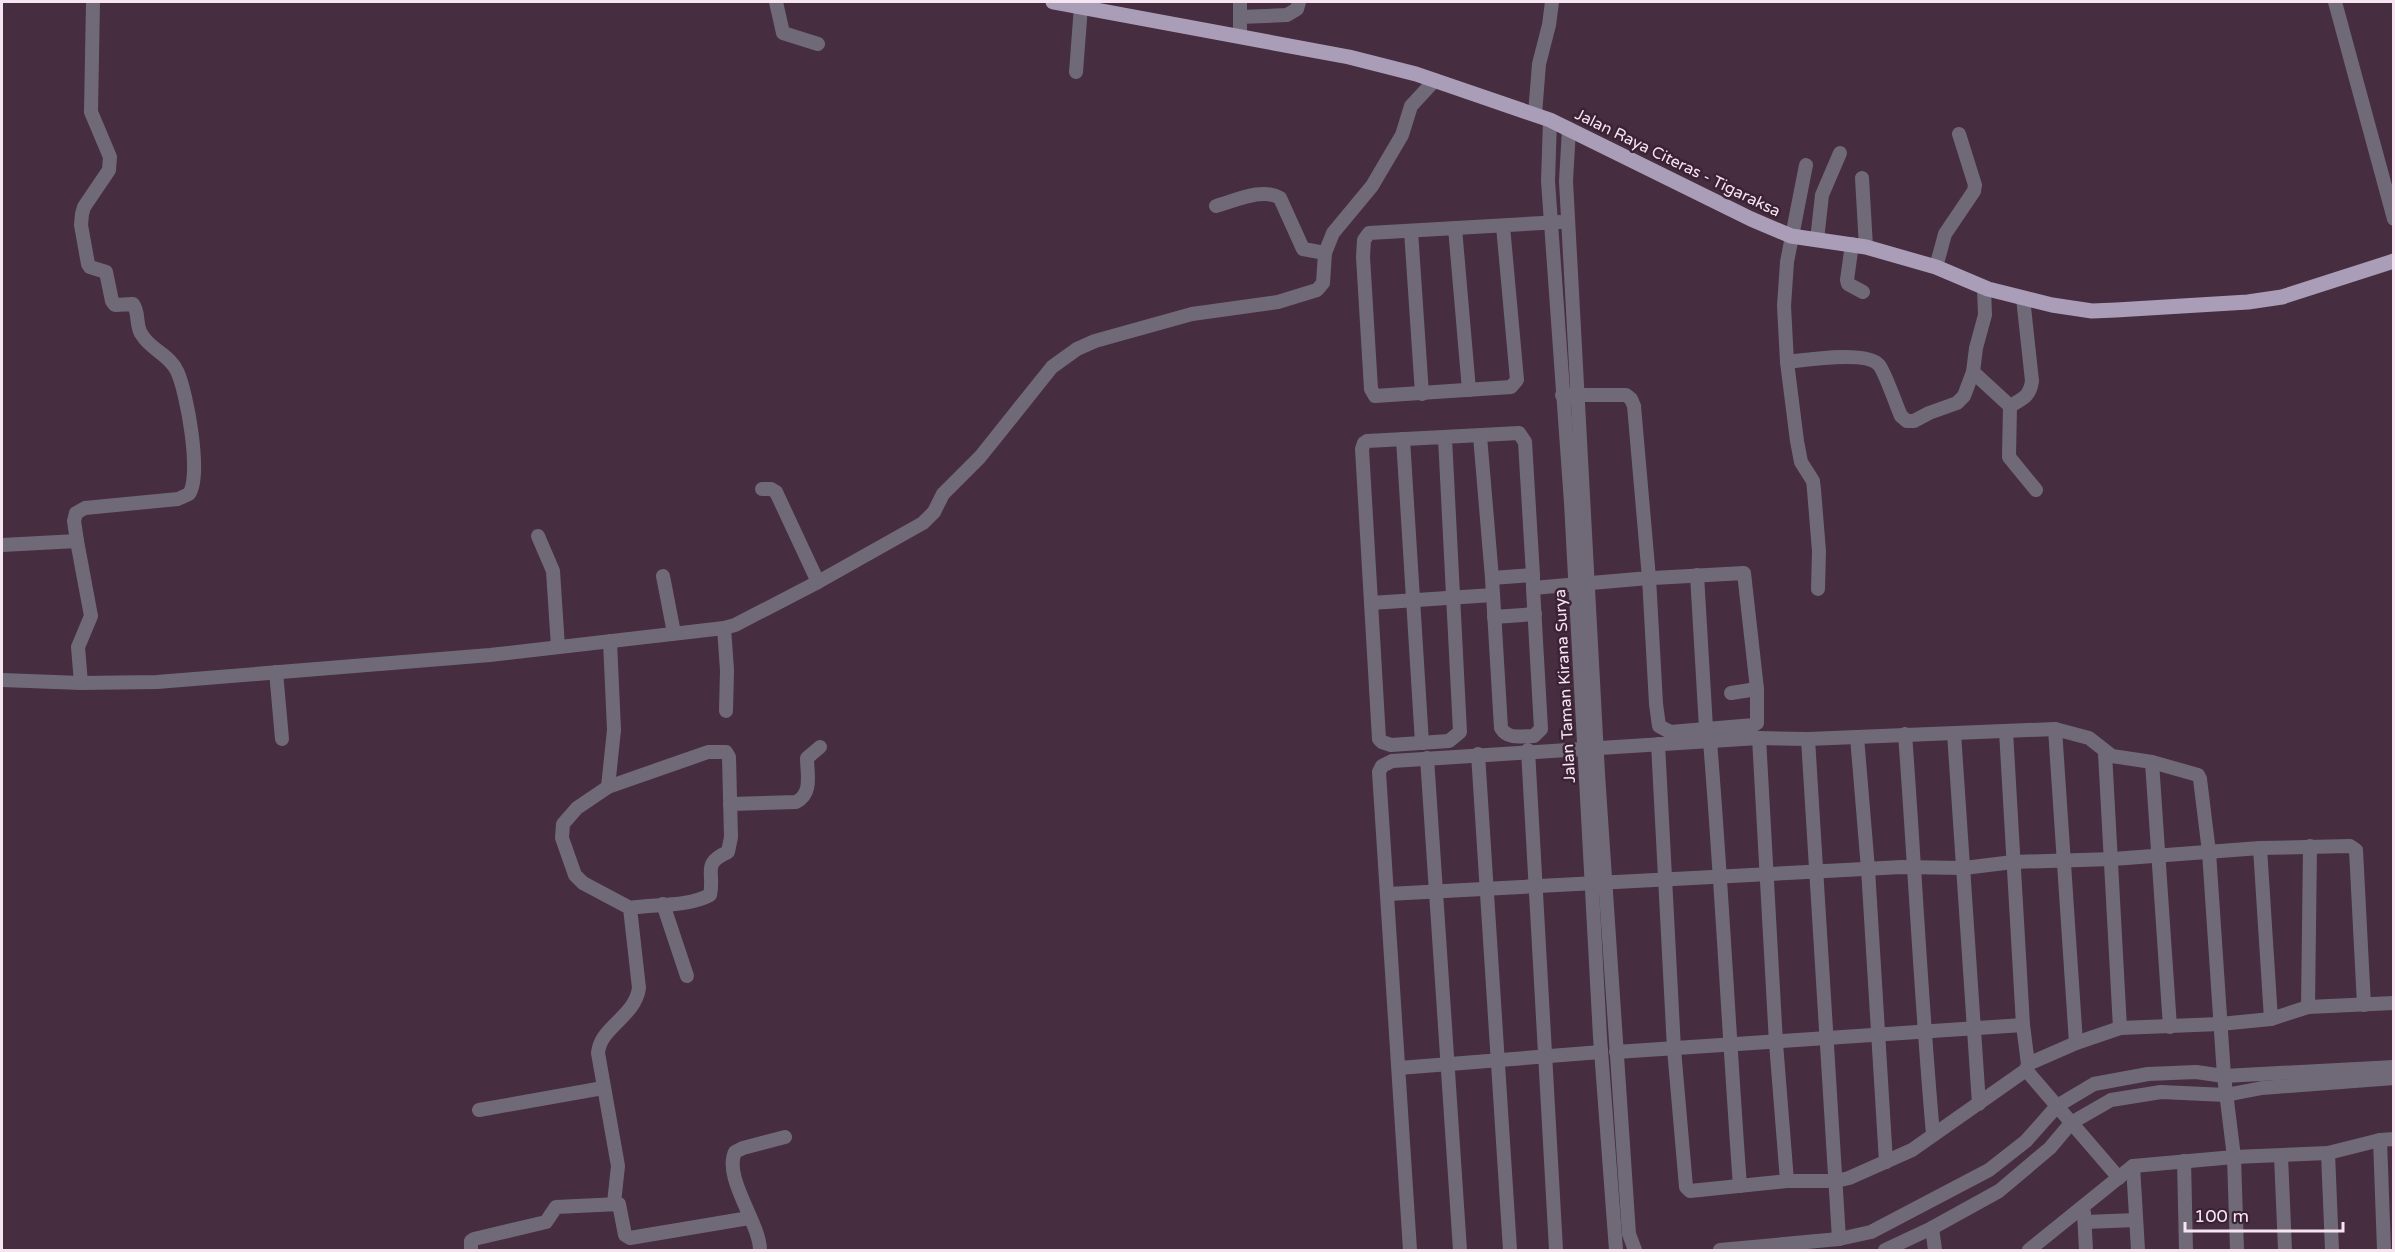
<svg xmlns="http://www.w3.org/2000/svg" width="2395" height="1252" font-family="'Varela Round',sans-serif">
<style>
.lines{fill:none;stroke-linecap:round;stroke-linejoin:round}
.minor{stroke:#706a78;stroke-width:14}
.major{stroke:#a99db8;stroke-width:15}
.labels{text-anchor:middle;stroke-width:5;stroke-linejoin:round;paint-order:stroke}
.street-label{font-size:16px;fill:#f6e5f1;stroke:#3b2335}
</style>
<rect width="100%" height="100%" fill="#462d40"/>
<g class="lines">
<g class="minor">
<path d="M776,2L783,33L818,44"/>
<path d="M2335,2L2394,219"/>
<path d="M1240,17L1287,15L1297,9L1299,2"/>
<path d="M1240,36V2"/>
<path d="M1076,72L1081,6"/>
<path d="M1535,114L1539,64L1549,25L1552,2"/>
<path d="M1550,120L1548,181L1571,503L1600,1037L1616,1250"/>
<path d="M1569,129L1566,181L1598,774L1629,1234L1635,1250"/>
<path d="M1806,165L1787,262L1784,306L1787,362L1797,441L1801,462L1813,481L1814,490L1819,551L1818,589"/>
<path d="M1862,178L1866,247"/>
<path d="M1216,206C1235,201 1262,187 1280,198L1303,249L1325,253"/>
<path d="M1503,226L1517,380L1511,387L1375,396L1371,389L1363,257L1364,240L1369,233L1560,222"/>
<path d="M1455,228L1469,390"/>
<path d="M1411,231L1422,394"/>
<path d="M1817,240L1822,195L1840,153"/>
<path d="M1852,244L1847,280L1848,284L1863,292"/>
<path d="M1936,267L1945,234L1974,191L1975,185L1959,134"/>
<path d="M1787,362C1805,360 1867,350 1879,365C1885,372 1896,405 1901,416L1907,421H1914L1929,413L1957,403L1964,396L1973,372L1976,348L1985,315L1984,288"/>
<path d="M1973,372L2010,406C2023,399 2030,396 2032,381L2023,298"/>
<path d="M2010,406L2009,457L2036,490"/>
<path d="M1480,436L1492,578"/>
<path d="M1445,438L1460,732L1449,741L1391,745L1382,742L1379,739L1362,449L1364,443L1367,441L1519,433L1525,442L1533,575"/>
<path d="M1403,439L1422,743"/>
<path d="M762,489H771L776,492L818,582"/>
<path d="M538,536L553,571L558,647"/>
<path d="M2,545L77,541"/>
<path d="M1697,575L1706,728"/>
<path d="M663,576L674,633"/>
<path d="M1533,588L1541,729L1534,736C1522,736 1508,740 1501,728L1492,578L1533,575V588L1649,578H1653L1744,573L1757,689V723L1754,725L1670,732L1659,726L1656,704L1649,578L1634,406L1631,399L1626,395H1562"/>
<path d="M1371,603L1493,595"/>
<path d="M1494,617L1535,614"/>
<path d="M724,628L727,670L726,711"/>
<path d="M276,672L282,739"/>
<path d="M2,680L81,683L157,682L490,655L724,628L735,625L818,582L923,523L934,512L943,494L980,457L1052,367L1077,349L1095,341L1192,314L1278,302L1317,290L1323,283L1325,253L1333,233L1372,186L1402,135L1411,106L1435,80"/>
<path d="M81,683L78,647L91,616L77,541L74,521L76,513L85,508L178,499L189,494C202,476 187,392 177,371C170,355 151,350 142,335C135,326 140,314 133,304L115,305L112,301L106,272L90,267L88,264L81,225L82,214L84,207L109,170L110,157L91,112L93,2"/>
<path d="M1731,693L1757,689"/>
<path d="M2055,729L2076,1043"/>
<path d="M2006,731L2023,1025L2028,1064"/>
<path d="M1954,733L1979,1104"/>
<path d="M1905,734C1915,868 1921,1001 1933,1134"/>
<path d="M1857,737L1868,869L1886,1162"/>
<path d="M1759,738L1776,1043L1787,1181"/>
<path d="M1808,739L1839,1239"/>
<path d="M1710,741C1722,889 1729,1037 1740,1186"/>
<path d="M1658,744L1674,1049L1686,1187L1690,1191L1787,1181H1836L1849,1178L1912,1150L2026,1070L2028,1064L2076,1043L2120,1028L2220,1024L2271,1019L2308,1007L2394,1003"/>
<path d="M1528,750L1556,1250"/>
<path d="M2105,753L2120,1028"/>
<path d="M1478,754L1510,1250"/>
<path d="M1427,758L1460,1250"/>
<path d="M2152,762L2170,1027"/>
<path d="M608,787L614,730L610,641"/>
<path d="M730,804L796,802C813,794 807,773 807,758L820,747"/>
<path d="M2260,848L2271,1019"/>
<path d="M1388,894L1902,867L1964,868L2013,862L2113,859L2260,848L2350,846L2356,850L2364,1005"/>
<path d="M663,904L687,976"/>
<path d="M2308,1007L2310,846"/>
<path d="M1616,1052L2023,1025"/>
<path d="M1399,1068L1601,1052"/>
<path d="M2026,1070L2119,1178"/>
<path d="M479,1110L603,1088"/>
<path d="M2380,1140L2384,1250"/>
<path d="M2328,1153L2332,1250"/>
<path d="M2281,1156L2285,1250"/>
<path d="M2184,1161L2186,1250"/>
<path d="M2133,1166L2138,1250"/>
<path d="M614,1203L618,1166L598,1053C600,1027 635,1017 639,988L630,908C656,904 687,907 710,895C715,872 701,864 728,852L731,837L729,757L726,752H708L608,787L577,808L563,824L562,838L575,875L583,883L630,908"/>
<path d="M2084,1213L2086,1250"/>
<path d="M2085,1222L2136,1220"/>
<path d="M1932,1228L1935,1250"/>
<path d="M471,1250V1241L474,1239L546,1222L556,1207L619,1204L625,1235L630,1238L749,1218"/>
<path d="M760,1250C760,1223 723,1178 735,1152L743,1148L785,1137"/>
<path d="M1410,1250L1379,772L1382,766L1392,761L1759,738L1808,739L2055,729L2089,738L2112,756L2152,762L2198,775L2200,779L2209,852L2224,1076L2234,1157L2237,1250"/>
<path d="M1720,1250L1839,1239L1871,1232L1989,1170L2026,1141L2057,1106L2094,1084L2148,1074L2196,1072L2224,1076L2394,1067"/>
<path d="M1885,1250L1932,1228L1999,1191L2050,1148L2071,1123L2111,1100L2161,1092L2226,1095L2262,1088L2394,1078"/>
<path d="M2029,1250L2133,1166L2234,1157L2328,1153L2380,1140L2394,1139"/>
</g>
<path class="major" d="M1053,2L1349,57L1416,74L1550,120L1751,219L1791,236L1866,247L1936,267L1988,289L2052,305L2092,311L2116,310L2248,302L2282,297L2394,261"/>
</g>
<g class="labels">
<g class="street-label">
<text transform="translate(1678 162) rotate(26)" y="6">Jalan Raya Citeras - Tigaraksa</text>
<text transform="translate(1564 686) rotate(-93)" y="6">Jalan Taman Kirana Surya</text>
</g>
</g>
<rect width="2395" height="1252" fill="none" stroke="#f6e5f1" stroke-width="6"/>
<path d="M2185 1222v9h158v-9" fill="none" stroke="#f6e5f1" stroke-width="3"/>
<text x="2194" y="1222" font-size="18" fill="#f6e5f1" stroke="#3b2335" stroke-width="4.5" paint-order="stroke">100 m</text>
</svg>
